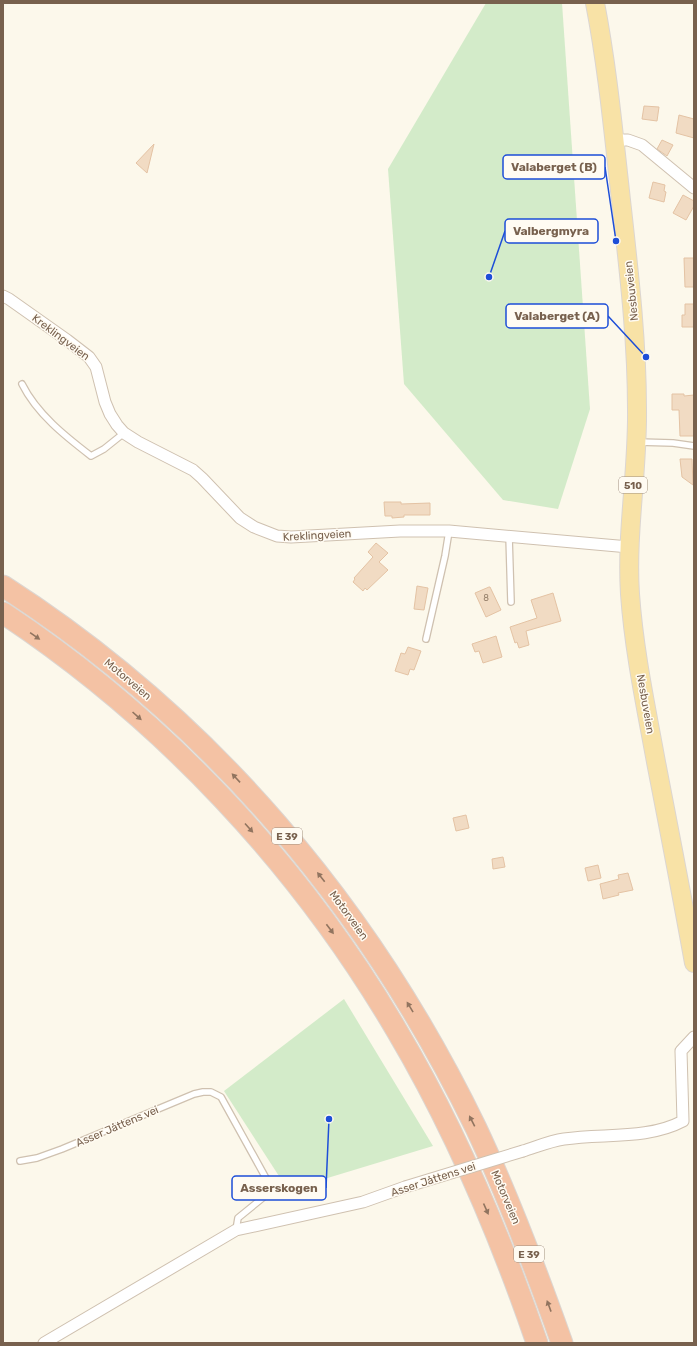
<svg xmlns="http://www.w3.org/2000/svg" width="697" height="1346" font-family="Rubik,sans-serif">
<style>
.green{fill:#d3ebc9}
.building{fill:#f1dbc3;stroke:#e4c3a4}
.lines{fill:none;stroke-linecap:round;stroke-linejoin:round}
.lane-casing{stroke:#cfc1b0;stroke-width:8}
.street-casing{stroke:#cfc1b0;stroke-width:13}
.primary-casing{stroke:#dcd6d1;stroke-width:20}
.highway-casing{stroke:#dcd6d1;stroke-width:23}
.lane{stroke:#fff;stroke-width:5.5}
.street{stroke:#fff;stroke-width:11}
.primary{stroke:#f8e2a6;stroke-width:18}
.highway{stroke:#f4c2a4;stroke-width:21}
.street-bridge-casing{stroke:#cfc1b0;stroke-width:13;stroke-linecap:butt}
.street-bridge{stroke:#fff;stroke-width:11}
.oneway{fill:#91745f}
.labels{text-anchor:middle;stroke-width:3;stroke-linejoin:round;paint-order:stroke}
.number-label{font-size:9px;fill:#96806b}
.shield{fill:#fffbf2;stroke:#a08f7f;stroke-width:1}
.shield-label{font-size:10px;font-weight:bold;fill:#78614e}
.street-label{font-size:11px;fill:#78614e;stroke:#fffbf2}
.leader{fill:none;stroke:#1d4ed8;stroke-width:1.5}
.callout-dot{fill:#1d4ed8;stroke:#fffbf2;stroke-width:1.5}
.callout{fill:#fffbf2;stroke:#1d4ed8;stroke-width:1.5}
.callout-label{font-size:12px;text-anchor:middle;font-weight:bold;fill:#78614e}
</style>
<rect width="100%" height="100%" fill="#fcf8eb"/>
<g class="green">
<path d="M486,3H562L590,409L558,509L503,500L404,384L388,169Z"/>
<path d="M344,999L433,1146L288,1190L224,1091Z"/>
</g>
<g class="building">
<path d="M644,106L659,107L657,121L642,119Z"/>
<path d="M679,115L694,119V138L676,133Z"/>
<path d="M662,140L673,145L667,156L657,149Z"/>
<path d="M154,144L147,173L136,163Z"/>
<path d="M653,182L665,185L664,191L666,192L664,202L649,198Z"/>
<path d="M683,195L694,201V206L686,220L673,213Z"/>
<path d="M684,258H694V287H685Z"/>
<path d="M685,304H694V327H682V315H685Z"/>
<path d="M672,394H684V396L694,395V436H680L679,410H672Z"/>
<path d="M680,459H692L693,485L682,477Z"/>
<path d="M384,502H401V504L430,503V515H404V517L392,518V516H385Z"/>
<path d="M376,543L388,553L379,562L388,570L367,590L365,588L363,591L353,582L355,579L354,578L373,557L368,552Z"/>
<path d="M417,586L428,588L424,610L414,609Z"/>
<path d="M489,587H490L501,610L486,617L475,593Z"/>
<path d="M553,593L561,621L526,631L529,645L519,648L517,642L515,643L510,627L537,618L531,600Z"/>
<path d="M496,636L502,657L483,663L479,651L475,652L472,644Z"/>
<path d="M408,647L421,651L414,670L410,669L408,675L395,671L401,653L405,654Z"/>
<path d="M466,815L469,828L456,831L453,818Z"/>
<path d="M503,857L505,867L493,869L492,859Z"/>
<path d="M598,865L601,878L588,881L585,868Z"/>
<path d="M628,873L633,890L618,893L619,895L603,899L600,884L619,879L618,875Z"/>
</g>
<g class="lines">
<defs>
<g id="lane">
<path d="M22,384C37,414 65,436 91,456L104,449L124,433"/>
<path d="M638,442L673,443L694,446"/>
<path d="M509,536L511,602"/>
<path d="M426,639L445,556L449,531"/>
<path d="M20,1161L37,1158L62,1149L194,1094L203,1092H211L221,1097L267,1180L268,1188L265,1196L238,1218L236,1230"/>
</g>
<g id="street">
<path d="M615,140H628L642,145L694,188"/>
<path d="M3,296L9,299L67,340L89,357L96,367L105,402L110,414L117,425L124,433L138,442L193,470L202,478L240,518L254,527L277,536L291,537L400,531H449L629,547"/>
<path d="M523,1151C536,1147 550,1141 564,1139C603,1133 647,1140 683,1121L681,1051L694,1037"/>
<path d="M44,1343L236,1230L363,1202L405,1187"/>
</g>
<path id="primary" d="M595,3C607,65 613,128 620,191C628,264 637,336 637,409C638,471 626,532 630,594C634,651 646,707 656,762C669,829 682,896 694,963"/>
<g id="highway">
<path d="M3,586C210,719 369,907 476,1128C509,1198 536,1270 562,1343"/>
<path d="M3,613C163,719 300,865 397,1031C455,1129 500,1235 537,1343"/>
</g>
</defs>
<use href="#lane" class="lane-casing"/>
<use href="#street" class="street-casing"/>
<use href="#primary" class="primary-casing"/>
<use href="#highway" class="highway-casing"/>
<use href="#lane" class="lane"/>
<use href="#street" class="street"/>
<use href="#primary" class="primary"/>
<use href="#highway" class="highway"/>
<defs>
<path id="street-bridge" d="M405,1187L523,1151"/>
</defs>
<use href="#street-bridge" class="street-bridge-casing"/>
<use href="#street-bridge" class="street-bridge"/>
</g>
<defs><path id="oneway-solid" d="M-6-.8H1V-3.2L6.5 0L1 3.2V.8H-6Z"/></defs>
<g class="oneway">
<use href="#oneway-solid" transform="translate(35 636) rotate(35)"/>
<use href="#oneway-solid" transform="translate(137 716) rotate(42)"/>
<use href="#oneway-solid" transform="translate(236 778) rotate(-133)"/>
<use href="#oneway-solid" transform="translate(249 828) rotate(48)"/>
<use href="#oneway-solid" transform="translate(321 877) rotate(-128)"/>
<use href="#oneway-solid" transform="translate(330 929) rotate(53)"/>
<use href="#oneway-solid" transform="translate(410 1007) rotate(-121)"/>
<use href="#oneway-solid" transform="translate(472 1121) rotate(-117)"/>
<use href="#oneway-solid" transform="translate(486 1209) rotate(66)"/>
<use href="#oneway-solid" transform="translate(549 1306) rotate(-110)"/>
</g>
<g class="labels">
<g class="number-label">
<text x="486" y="601">8</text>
</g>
<g class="shield">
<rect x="619" y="477" width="28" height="16" rx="3"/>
<rect x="272" y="828" width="30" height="16" rx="3"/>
<rect x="514" y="1246" width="30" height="16" rx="3"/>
</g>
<g class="shield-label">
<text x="633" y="489">510</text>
<text x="287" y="840">E 39</text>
<text x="529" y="1258">E 39</text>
</g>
<g class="street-label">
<text transform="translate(631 291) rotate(-96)" y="4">Nesbuveien</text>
<text transform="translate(61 337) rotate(37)" y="4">Kreklingveien</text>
<text transform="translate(317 535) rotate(-3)" y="4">Kreklingveien</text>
<text transform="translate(128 679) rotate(40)" y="4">Motorveien</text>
<text transform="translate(646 704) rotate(80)" y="4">Nesbuveien</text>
<text transform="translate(349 915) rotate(54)" y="4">Motorveien</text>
<text transform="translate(117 1126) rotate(-23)" y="4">Asser Jåttens vei</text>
<text transform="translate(433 1179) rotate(-18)" y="4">Asser Jåttens vei</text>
<text transform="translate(506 1197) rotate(67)" y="4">Motorveien</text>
</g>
</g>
<path class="leader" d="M616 241L605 167M489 277L505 231M646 357L608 316M329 1119L326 1188"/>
<g class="callout-dot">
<circle cx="616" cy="241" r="4"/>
<circle cx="489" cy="277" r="4"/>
<circle cx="646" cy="357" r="4"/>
<circle cx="329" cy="1119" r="4"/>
</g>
<g class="callout">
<rect x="503" y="155" width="102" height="24" rx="4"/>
<rect x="505" y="219" width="93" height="24" rx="4"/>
<rect x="506" y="304" width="102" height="24" rx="4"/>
<rect x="232" y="1176" width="94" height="24" rx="4"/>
</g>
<g class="callout-label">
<text x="554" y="171">Valaberget (B)</text>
<text x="551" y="235">Valbergmyra</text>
<text x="557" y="320">Valaberget (A)</text>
<text x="279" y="1192">Asserskogen</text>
</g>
<rect width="697" height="1346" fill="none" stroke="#78614e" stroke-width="8"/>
</svg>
